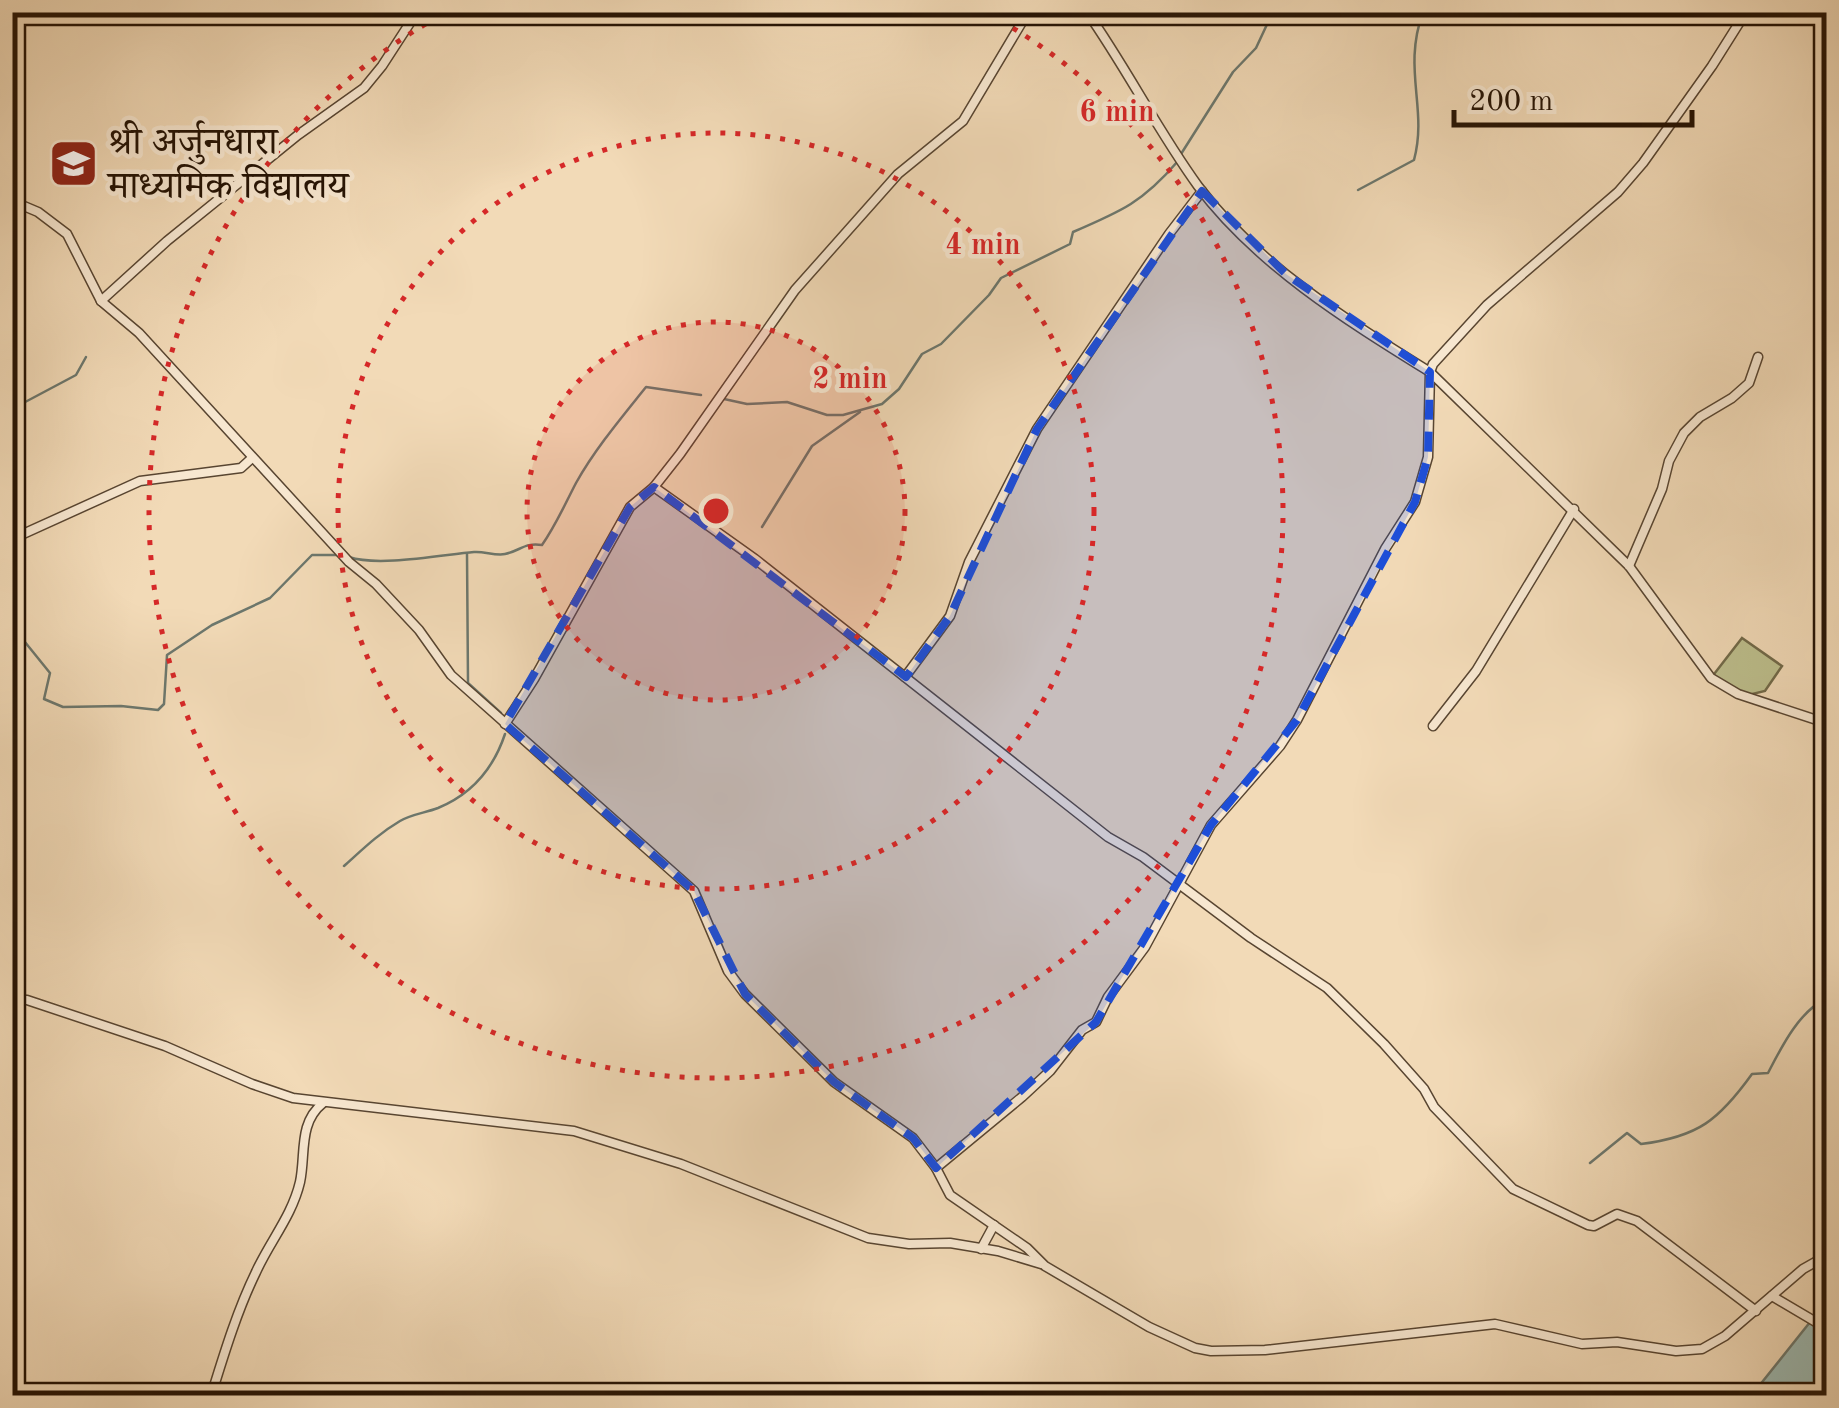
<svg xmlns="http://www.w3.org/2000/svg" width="1839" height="1408" font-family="'Old Standard TT','Noto Serif Devanagari',serif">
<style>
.green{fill:#bdbf8d;stroke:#716948;stroke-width:2.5}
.water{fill:#9cbab3;stroke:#6c776d;stroke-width:2.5}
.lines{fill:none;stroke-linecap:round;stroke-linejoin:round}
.stream{stroke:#6c776d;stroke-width:2.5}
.minor-casing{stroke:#584531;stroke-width:11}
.minor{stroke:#f7e7d0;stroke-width:8}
.marked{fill:#1d4ed8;fill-opacity:0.2;stroke:#1d4ed8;stroke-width:8;stroke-dasharray:20 12;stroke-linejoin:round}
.ring{fill:none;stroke:#d62828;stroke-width:5;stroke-dasharray:5 10}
.labels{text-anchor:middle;stroke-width:9;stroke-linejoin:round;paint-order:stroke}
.poi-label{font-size:38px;fill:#251304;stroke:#f7e7d0;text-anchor:start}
.centre{fill:#d62828;stroke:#f7e7d0;stroke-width:5}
.ring-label{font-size:30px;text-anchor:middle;font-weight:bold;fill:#d62828;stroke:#f7e7d0;stroke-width:9;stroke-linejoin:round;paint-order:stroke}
</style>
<rect width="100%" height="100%" fill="#f2dab7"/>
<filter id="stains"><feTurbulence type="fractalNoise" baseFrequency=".002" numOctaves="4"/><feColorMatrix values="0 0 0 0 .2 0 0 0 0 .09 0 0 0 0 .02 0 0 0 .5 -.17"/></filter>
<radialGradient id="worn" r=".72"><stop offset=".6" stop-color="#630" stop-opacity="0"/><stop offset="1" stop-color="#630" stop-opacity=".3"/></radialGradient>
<path class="green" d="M1742,638L1782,666L1765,691L1744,696L1711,678Z"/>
<path class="water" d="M1826,1302V1395L1751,1396Z"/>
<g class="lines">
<g class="stream">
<path d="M1181,154L1233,72L1256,48L1270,18L1287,17L1294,12"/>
<path d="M1358,190L1414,160C1428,108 1402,70 1423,12"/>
<path d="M724,399L747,404L787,402L827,415H843L882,404L899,389L922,354L941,344L989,295L1001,278L1070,244L1073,232C1122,211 1143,202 1178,161"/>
<path d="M12,409L76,375L86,357"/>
<path d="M762,527L812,446L860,412"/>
<path d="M467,554L468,683L501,713"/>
<path d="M349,557C378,567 441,555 474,552C484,551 495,556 505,554C520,551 525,542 542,545C556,525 565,504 576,483C595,449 622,417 646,387L701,395"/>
<path d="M12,626L50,673L44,699L63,707L121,706L158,710L164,704L167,655L212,625L270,598L312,555H337"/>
<path d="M344,866C363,849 378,834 400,821C412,814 425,813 438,808C472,794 494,767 505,734"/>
<path d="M1590,1163L1627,1133L1641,1144C1698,1137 1719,1120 1752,1074L1768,1073C1781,1048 1799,1011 1826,999"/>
</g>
<defs>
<g id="minor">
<path d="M1087,12C1127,69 1158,131 1198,186C1257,265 1348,321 1430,372L1433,364L1487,305L1618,192L1643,163L1712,66L1746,12"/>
<path d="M12,201L38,212L67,234L101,301L139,333L349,562L376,584L419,630L451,675L694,891L728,971L745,994L834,1082L913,1138L936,1168"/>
<path d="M101,301L167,241L298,135L364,88L382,66L417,12"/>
<path d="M654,487L755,559L1108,837L1143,857L1251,938L1327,988L1384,1044L1424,1089L1434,1107L1513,1189L1588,1225L1594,1226L1617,1214L1637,1221L1756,1311"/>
<path d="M12,539L140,481L241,468L252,458"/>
<path d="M1629,566L1662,489L1669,461L1684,433L1700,417L1732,398L1749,383L1758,357"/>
<path d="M905,677L950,616L969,562L1037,429L1169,234L1202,191"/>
<path d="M1826,723L1738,694L1711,678L1629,566L1430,372L1428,457L1415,502L1385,549L1297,720L1280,746L1211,825L1145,947L1108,997L1096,1022L1082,1030L1050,1071L1022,1097L936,1168L950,1195L1027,1248L1045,1266L1149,1327L1195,1348L1211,1351L1265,1350L1495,1324L1582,1344L1617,1342L1676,1351L1702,1349L1725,1336L1803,1269L1826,1256"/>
<path d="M505,724L534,679L630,507L654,487L680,454L795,290L898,174L963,121L1028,12"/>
<path d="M1433,726L1476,671L1574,509"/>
<path d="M12,999L27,1000L165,1046L252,1084L293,1098L574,1131L681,1164L868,1238L909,1244L950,1243L998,1251L1041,1264"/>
<path d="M981,1249L994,1225"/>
<path d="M1772,1296L1826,1328"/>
<path d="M211,1396C224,1354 237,1311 256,1272C270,1241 292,1216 300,1182C306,1154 298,1123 323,1103"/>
</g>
</defs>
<use href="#minor" class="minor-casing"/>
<use href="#minor" class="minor"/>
</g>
<path class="marked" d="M1202,191L1286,274L1430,372L1428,457L1415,502L1297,720L1211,825L1096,1022L936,1168L913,1138L834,1082L745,994L694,891L505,724L630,507L654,487L906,677L950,616L1037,429Z"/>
<circle cx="716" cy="511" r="189" fill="#d62828" fill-opacity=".12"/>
<g class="ring">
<circle cx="716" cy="511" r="189"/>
<circle cx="716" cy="511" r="378"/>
<path d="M987 13A567 567 0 1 1 445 13"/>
</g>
<defs>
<symbol id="school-square" viewBox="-11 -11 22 22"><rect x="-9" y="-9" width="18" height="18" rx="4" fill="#8f2418" stroke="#f7e7d0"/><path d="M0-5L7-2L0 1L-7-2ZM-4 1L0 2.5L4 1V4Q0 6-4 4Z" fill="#fff"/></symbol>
</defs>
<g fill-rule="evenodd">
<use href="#school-square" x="46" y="136" width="55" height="55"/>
</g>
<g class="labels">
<g class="poi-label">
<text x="108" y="154">श्री अर्जुनधारा<tspan x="108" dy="44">माध्यमिक विद्यालय</tspan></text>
</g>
</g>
<circle cx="716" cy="511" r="15" class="centre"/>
<g class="ring-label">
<text x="1117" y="121">6 min</text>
<text x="983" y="254">4 min</text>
<text x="850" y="388">2 min</text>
</g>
<rect width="1839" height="1408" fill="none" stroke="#f2dab7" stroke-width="50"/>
<rect x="15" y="15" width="1809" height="1378" fill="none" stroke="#251304" stroke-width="5"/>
<rect x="25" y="25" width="1789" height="1358" fill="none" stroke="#251304" stroke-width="2.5"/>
<path d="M1454 110v15h238v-15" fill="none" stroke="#251304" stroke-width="5"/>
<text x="1469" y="110" font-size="30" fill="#251304" stroke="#f7e7d0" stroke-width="8" paint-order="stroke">200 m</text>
<rect width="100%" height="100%" filter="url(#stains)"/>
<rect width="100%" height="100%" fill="url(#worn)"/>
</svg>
